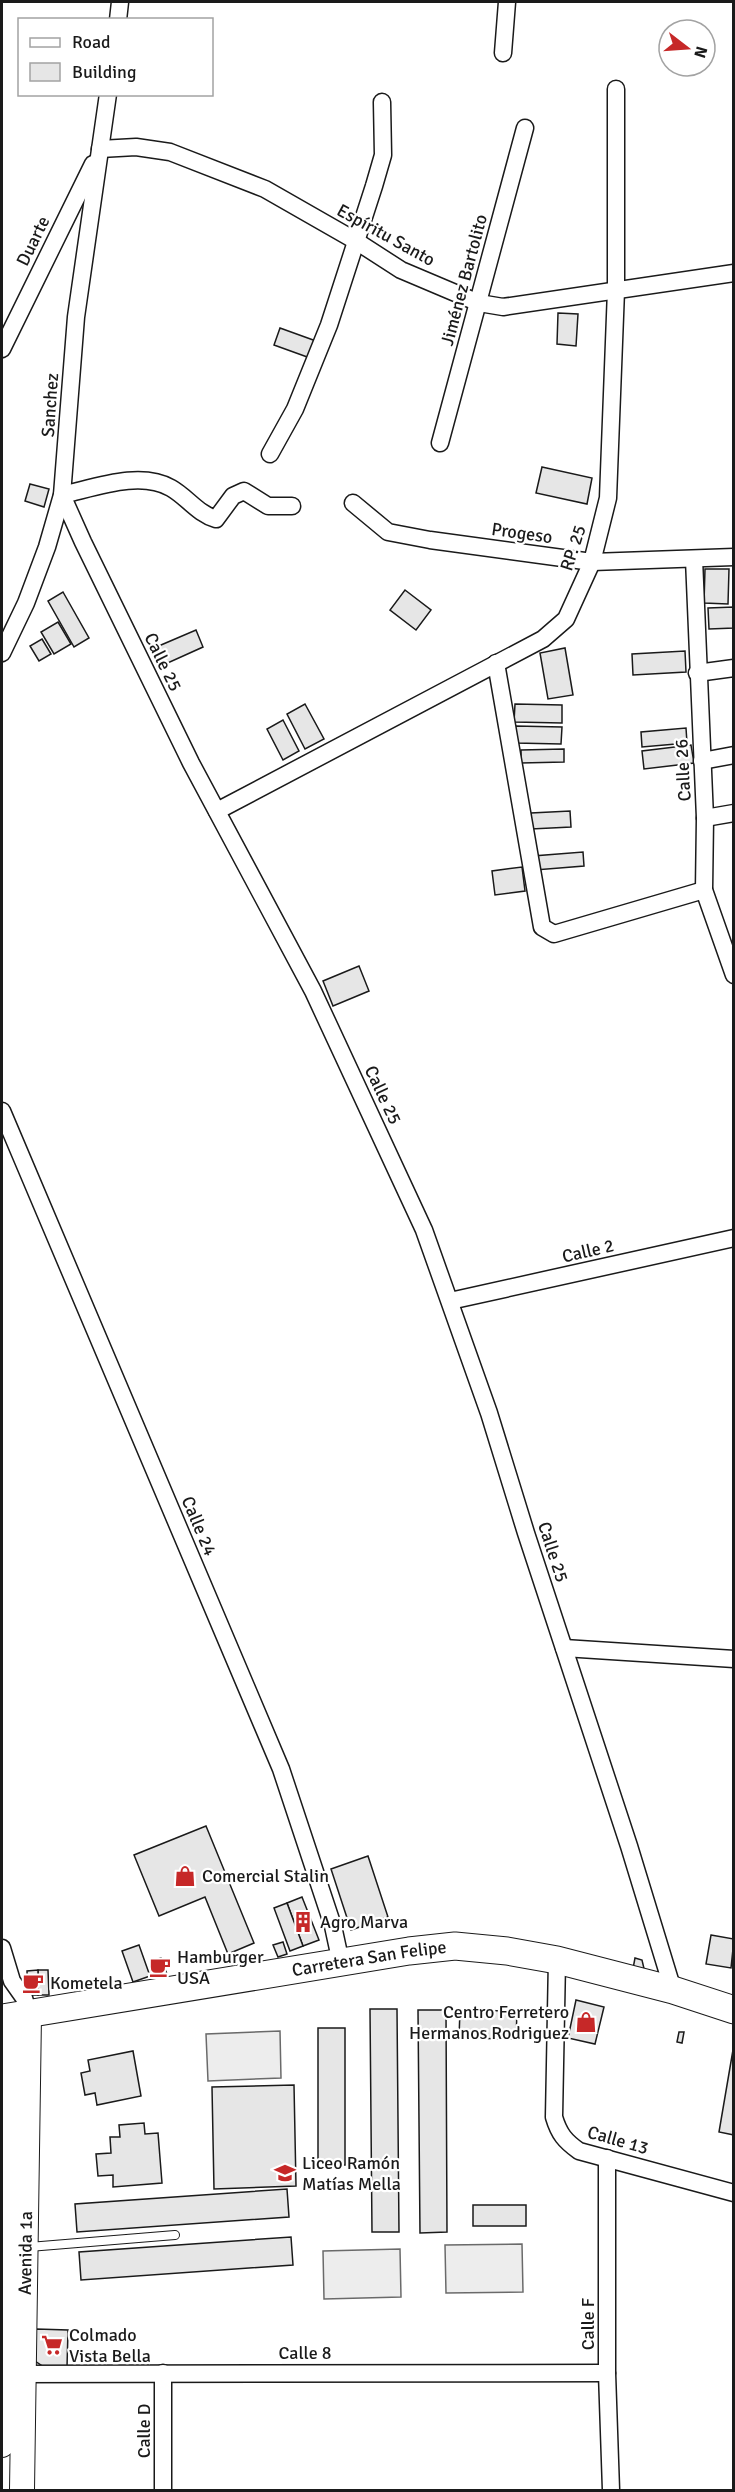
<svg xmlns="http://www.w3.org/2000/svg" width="735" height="2492" font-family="Signika,sans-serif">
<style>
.built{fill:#ededed;stroke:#6a6a6a;stroke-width:1.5}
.building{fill:#e6e6e6;stroke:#1a1a1a;stroke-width:1.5}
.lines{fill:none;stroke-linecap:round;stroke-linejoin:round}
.lane-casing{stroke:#1a1a1a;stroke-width:10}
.street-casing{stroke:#1a1a1a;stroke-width:19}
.secondary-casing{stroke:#1a1a1a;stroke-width:26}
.primary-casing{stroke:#1a1a1a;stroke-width:29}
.lane{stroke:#fff;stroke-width:8}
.street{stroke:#fff;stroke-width:16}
.secondary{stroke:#fff;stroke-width:24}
.primary{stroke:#fff;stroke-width:27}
.labels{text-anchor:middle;stroke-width:4.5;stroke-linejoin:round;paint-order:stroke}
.street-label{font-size:18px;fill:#1a1a1a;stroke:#fff}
.poi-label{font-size:18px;fill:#1a1a1a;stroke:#fff;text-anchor:start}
</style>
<rect width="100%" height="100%" fill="#fff"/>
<g class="built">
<path d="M280,2031L281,2078L208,2081L206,2034Z"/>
<path d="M522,2244L523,2292L446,2293L445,2245Z"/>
<path d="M400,2249L401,2297L324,2299L323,2251Z"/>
</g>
<g class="building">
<path d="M558,313L578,314L576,346L557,344Z"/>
<path d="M280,328L316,341L310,358L274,345Z"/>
<path d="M542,467L592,478L587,504L536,493Z"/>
<path d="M30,484L49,489L44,507L25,501Z"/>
<path d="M705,569H729L728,604L704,603Z"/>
<path d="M405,590L431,610L416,630L390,610Z"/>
<path d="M63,592L89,638L74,647L48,601Z"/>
<path d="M734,607V628L709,629L708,608Z"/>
<path d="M58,622L71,644L54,654L41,632Z"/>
<path d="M196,630L203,647L161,666L154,648Z"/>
<path d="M42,639L51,654L39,661L30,646Z"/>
<path d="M565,648L573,695L548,699L540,653Z"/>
<path d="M685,651L686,672L633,675L632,654Z"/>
<path d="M305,704L324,739L305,749L287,714Z"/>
<path d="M515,704L562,705V723L514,722Z"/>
<path d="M283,720L299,751L283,760L267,729Z"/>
<path d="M515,726L562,727L561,744L515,743Z"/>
<path d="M686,728L687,743L642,747L641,732Z"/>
<path d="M691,745L694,763L644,769L642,751Z"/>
<path d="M564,749V762L521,763V750Z"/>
<path d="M570,811L571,827L531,829V813Z"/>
<path d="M583,852L584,866L535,870L533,856Z"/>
<path d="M522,867L525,891L495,895L492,871Z"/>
<path d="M359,966L369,991L333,1006L323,981Z"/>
<path d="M206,1826L254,1943L228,1954L205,1897L159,1916L134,1855Z"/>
<path d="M368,1856L388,1917L351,1930L331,1869Z"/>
<path d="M302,1897L319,1940L303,1946L287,1903Z"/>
<path d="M287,1903L303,1946L290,1951L274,1908Z"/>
<path d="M711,1935L734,1939L731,1968L706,1964Z"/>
<path d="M283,1942L287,1954L278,1957L273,1945Z"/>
<path d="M139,1945L150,1976L133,1982L122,1951Z"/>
<path d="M161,1958L167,1974L158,1977L152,1961Z"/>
<path d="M635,1958L642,1960L646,1977L631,1979Z"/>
<path d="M38,1970H48L49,1995H38Z"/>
<path d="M38,1970V1995H28L27,1971Z"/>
<path d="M576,2000L604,2007L595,2044L568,2038Z"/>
<path d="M370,2009H397L399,2232H372Z"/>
<path d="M418,2010H446L447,2232L420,2233Z"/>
<path d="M460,2010L517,2011L516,2039L459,2038Z"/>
<rect x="318" y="2028" width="27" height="137"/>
<path d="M679,2032H684L682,2043L677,2042Z"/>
<path d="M734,2044V2135L719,2132Z"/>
<path d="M133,2051L141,2096L97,2105L95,2093L85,2095L81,2073L90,2071L88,2060Z"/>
<path d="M294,2085L296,2186L214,2189L212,2087Z"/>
<path d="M144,2123L145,2134L158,2133L162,2183L113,2187V2175L98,2176L96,2154L111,2153L110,2137H120L119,2125Z"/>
<path d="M287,2189L289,2217L77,2232L75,2204Z"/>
<rect x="473" y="2205" width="53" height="21"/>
<path d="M291,2237L293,2265L81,2280L79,2252Z"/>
<path d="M36,2329L68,2330L67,2367H44L35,2361Z"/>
</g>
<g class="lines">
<defs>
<path id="lane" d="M29,2247L175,2235"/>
<g id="street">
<path d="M118,20L120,2"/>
<path d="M503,53L507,2"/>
<path d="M100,149L136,147L170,152L265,189L356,241L401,270L479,303L503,307L734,273"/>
<path d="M2,349L93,164"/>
<path d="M440,443L525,128"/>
<path d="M270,454L295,409L329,325L374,186L383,155L382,102"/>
<path d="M353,503L388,532L430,540L592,562L734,557"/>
<path d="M292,506H268L244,491L233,496L216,519C198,514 187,497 171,488C140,470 94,488 62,495L83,542L191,763L313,991L424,1230L489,1413L526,1533L629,1846L673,1990"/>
<path d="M694,559L705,818L704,890L734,975"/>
<path d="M2,653L26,603L47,547L62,495L76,317L108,94"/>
<path d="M496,663L542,927L554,934L704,890"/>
<path d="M697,673L734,668"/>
<path d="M702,761L734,755"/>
<path d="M217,811L543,639L566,619L592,562L608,498L616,290V89"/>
<path d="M705,818L734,813"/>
<path d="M2,1111L281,1769L333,1926L341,1963"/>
<path d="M450,1301L734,1238"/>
<path d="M564,1648L734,1659"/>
<path d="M2,1948L12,1981L24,1998L29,2015"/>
<path d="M557,1960L554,2117C559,2134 565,2141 579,2151L734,2193"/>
<path d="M607,2158V2373L611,2490"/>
<path d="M13,2374L607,2373"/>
<path d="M163,2490V2373"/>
</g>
<g id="secondary">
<path d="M2,2445L7,2017"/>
<path id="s1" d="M22,2490L29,2015"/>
</g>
<g id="primary">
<path id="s2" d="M2,2018L409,1951L455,1946L507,1951L557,1960L673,1990L734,2010"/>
</g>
</defs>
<use href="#lane" class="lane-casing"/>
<use href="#street" class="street-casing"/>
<use href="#secondary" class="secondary-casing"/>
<use href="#primary" class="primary-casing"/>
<use href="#lane" class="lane"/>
<use href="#street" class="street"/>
<use href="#secondary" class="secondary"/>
<use href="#primary" class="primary"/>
</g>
<defs>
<symbol id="shop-bare" viewBox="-9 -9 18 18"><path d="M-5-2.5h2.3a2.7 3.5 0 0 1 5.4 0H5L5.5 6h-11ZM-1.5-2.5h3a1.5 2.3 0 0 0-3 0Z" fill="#c62828" stroke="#fff" stroke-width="2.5" paint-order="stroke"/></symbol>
<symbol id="building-bare" viewBox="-9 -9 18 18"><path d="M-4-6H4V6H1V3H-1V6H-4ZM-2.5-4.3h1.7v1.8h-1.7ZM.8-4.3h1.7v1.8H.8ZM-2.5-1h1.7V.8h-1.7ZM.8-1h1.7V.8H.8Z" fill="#c62828" stroke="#fff" stroke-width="2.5" paint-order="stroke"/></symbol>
<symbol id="cafe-bare" viewBox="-9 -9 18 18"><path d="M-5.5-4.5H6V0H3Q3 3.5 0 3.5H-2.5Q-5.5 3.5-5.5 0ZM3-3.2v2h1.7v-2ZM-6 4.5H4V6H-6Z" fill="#c62828" stroke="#fff" stroke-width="2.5" paint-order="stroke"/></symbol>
<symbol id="school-bare" viewBox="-9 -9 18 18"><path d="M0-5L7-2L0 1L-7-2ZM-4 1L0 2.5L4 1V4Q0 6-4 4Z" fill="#c62828" stroke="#fff" stroke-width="2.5" paint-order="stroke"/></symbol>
<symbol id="supermarket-bare" viewBox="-9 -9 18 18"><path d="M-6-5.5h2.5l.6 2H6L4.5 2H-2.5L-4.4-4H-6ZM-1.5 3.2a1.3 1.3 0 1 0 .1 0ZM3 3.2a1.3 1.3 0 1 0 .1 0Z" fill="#c62828" stroke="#fff" stroke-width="2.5" paint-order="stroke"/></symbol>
</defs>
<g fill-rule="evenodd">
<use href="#shop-bare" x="170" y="1861" width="30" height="30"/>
<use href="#building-bare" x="288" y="1907" width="30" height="30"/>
<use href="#cafe-bare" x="145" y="1952" width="30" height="30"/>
<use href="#cafe-bare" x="18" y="1968" width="30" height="30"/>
<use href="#shop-bare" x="571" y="2007" width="30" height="30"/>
<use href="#school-bare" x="270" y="2158" width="30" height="30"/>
<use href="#supermarket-bare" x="37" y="2330" width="30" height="30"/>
</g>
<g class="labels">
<g class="street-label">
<text transform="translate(386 235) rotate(29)" y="6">Espíritu Santo</text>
<text transform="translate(33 241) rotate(-64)" y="6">Duarte</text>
<text transform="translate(464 280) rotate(-75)" y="6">Jiménez Bartolito</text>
<text transform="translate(50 405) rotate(-86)" y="6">Sanchez</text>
<text transform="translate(522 533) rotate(8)" y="6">Progeso</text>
<text transform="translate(573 548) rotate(-72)" y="6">RP. 25</text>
<text transform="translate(163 662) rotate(64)" y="6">Calle 25</text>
<text transform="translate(683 770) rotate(-93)" y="6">Calle 26</text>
<text transform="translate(383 1095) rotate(65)" y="6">Calle 25</text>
<text transform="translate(588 1251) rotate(-13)" y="6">Calle 2</text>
<text transform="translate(199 1526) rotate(67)" y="6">Calle 24</text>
<text transform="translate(553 1552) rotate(72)" y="6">Calle 25</text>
<text dy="6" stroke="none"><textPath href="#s2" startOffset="372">Carretera San Felipe</textPath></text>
<text transform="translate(618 2140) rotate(16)" y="6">Calle 13</text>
<text dy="6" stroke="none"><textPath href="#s1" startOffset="237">Avenida 1a</textPath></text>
<text transform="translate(588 2324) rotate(-90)" y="6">Calle F</text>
<text x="305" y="2359">Calle 8</text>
<text transform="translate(144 2431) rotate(-90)" y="6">Calle D</text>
</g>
<g class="poi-label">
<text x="202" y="1882">Comercial Stalin</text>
<text x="320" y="1928">Agro Marva</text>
<text x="177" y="1963">Hamburger<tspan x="177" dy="21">USA</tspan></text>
<text x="50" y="1989">Kometela</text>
<text x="569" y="2018" text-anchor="end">Centro Ferretero<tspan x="569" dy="21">Hermanos Rodriguez</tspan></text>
<text x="302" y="2169">Liceo Ramón<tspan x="302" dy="21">Matías Mella</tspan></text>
<text x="69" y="2341">Colmado<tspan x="69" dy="21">Vista Bella</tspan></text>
</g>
</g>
<rect width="735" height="2492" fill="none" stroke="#1a1a1a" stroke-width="6"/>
<rect x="18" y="18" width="195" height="78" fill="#ffffff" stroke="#a3a3a3" stroke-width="1.5"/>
<rect x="30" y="38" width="30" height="9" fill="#ffffff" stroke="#a3a3a3" stroke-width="1.5"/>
<text x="72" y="48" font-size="18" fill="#1a1a1a">Road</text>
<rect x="30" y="63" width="30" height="18" fill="#e6e6e6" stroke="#a3a3a3" stroke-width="1.5"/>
<text x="72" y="78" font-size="18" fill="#1a1a1a">Building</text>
<g transform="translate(687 48) rotate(107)"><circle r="28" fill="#ffffff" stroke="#a3a3a3" stroke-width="1.5"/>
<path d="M0-4.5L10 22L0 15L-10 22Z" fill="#c62828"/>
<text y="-9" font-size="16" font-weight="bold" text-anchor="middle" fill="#1a1a1a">N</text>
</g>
</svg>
